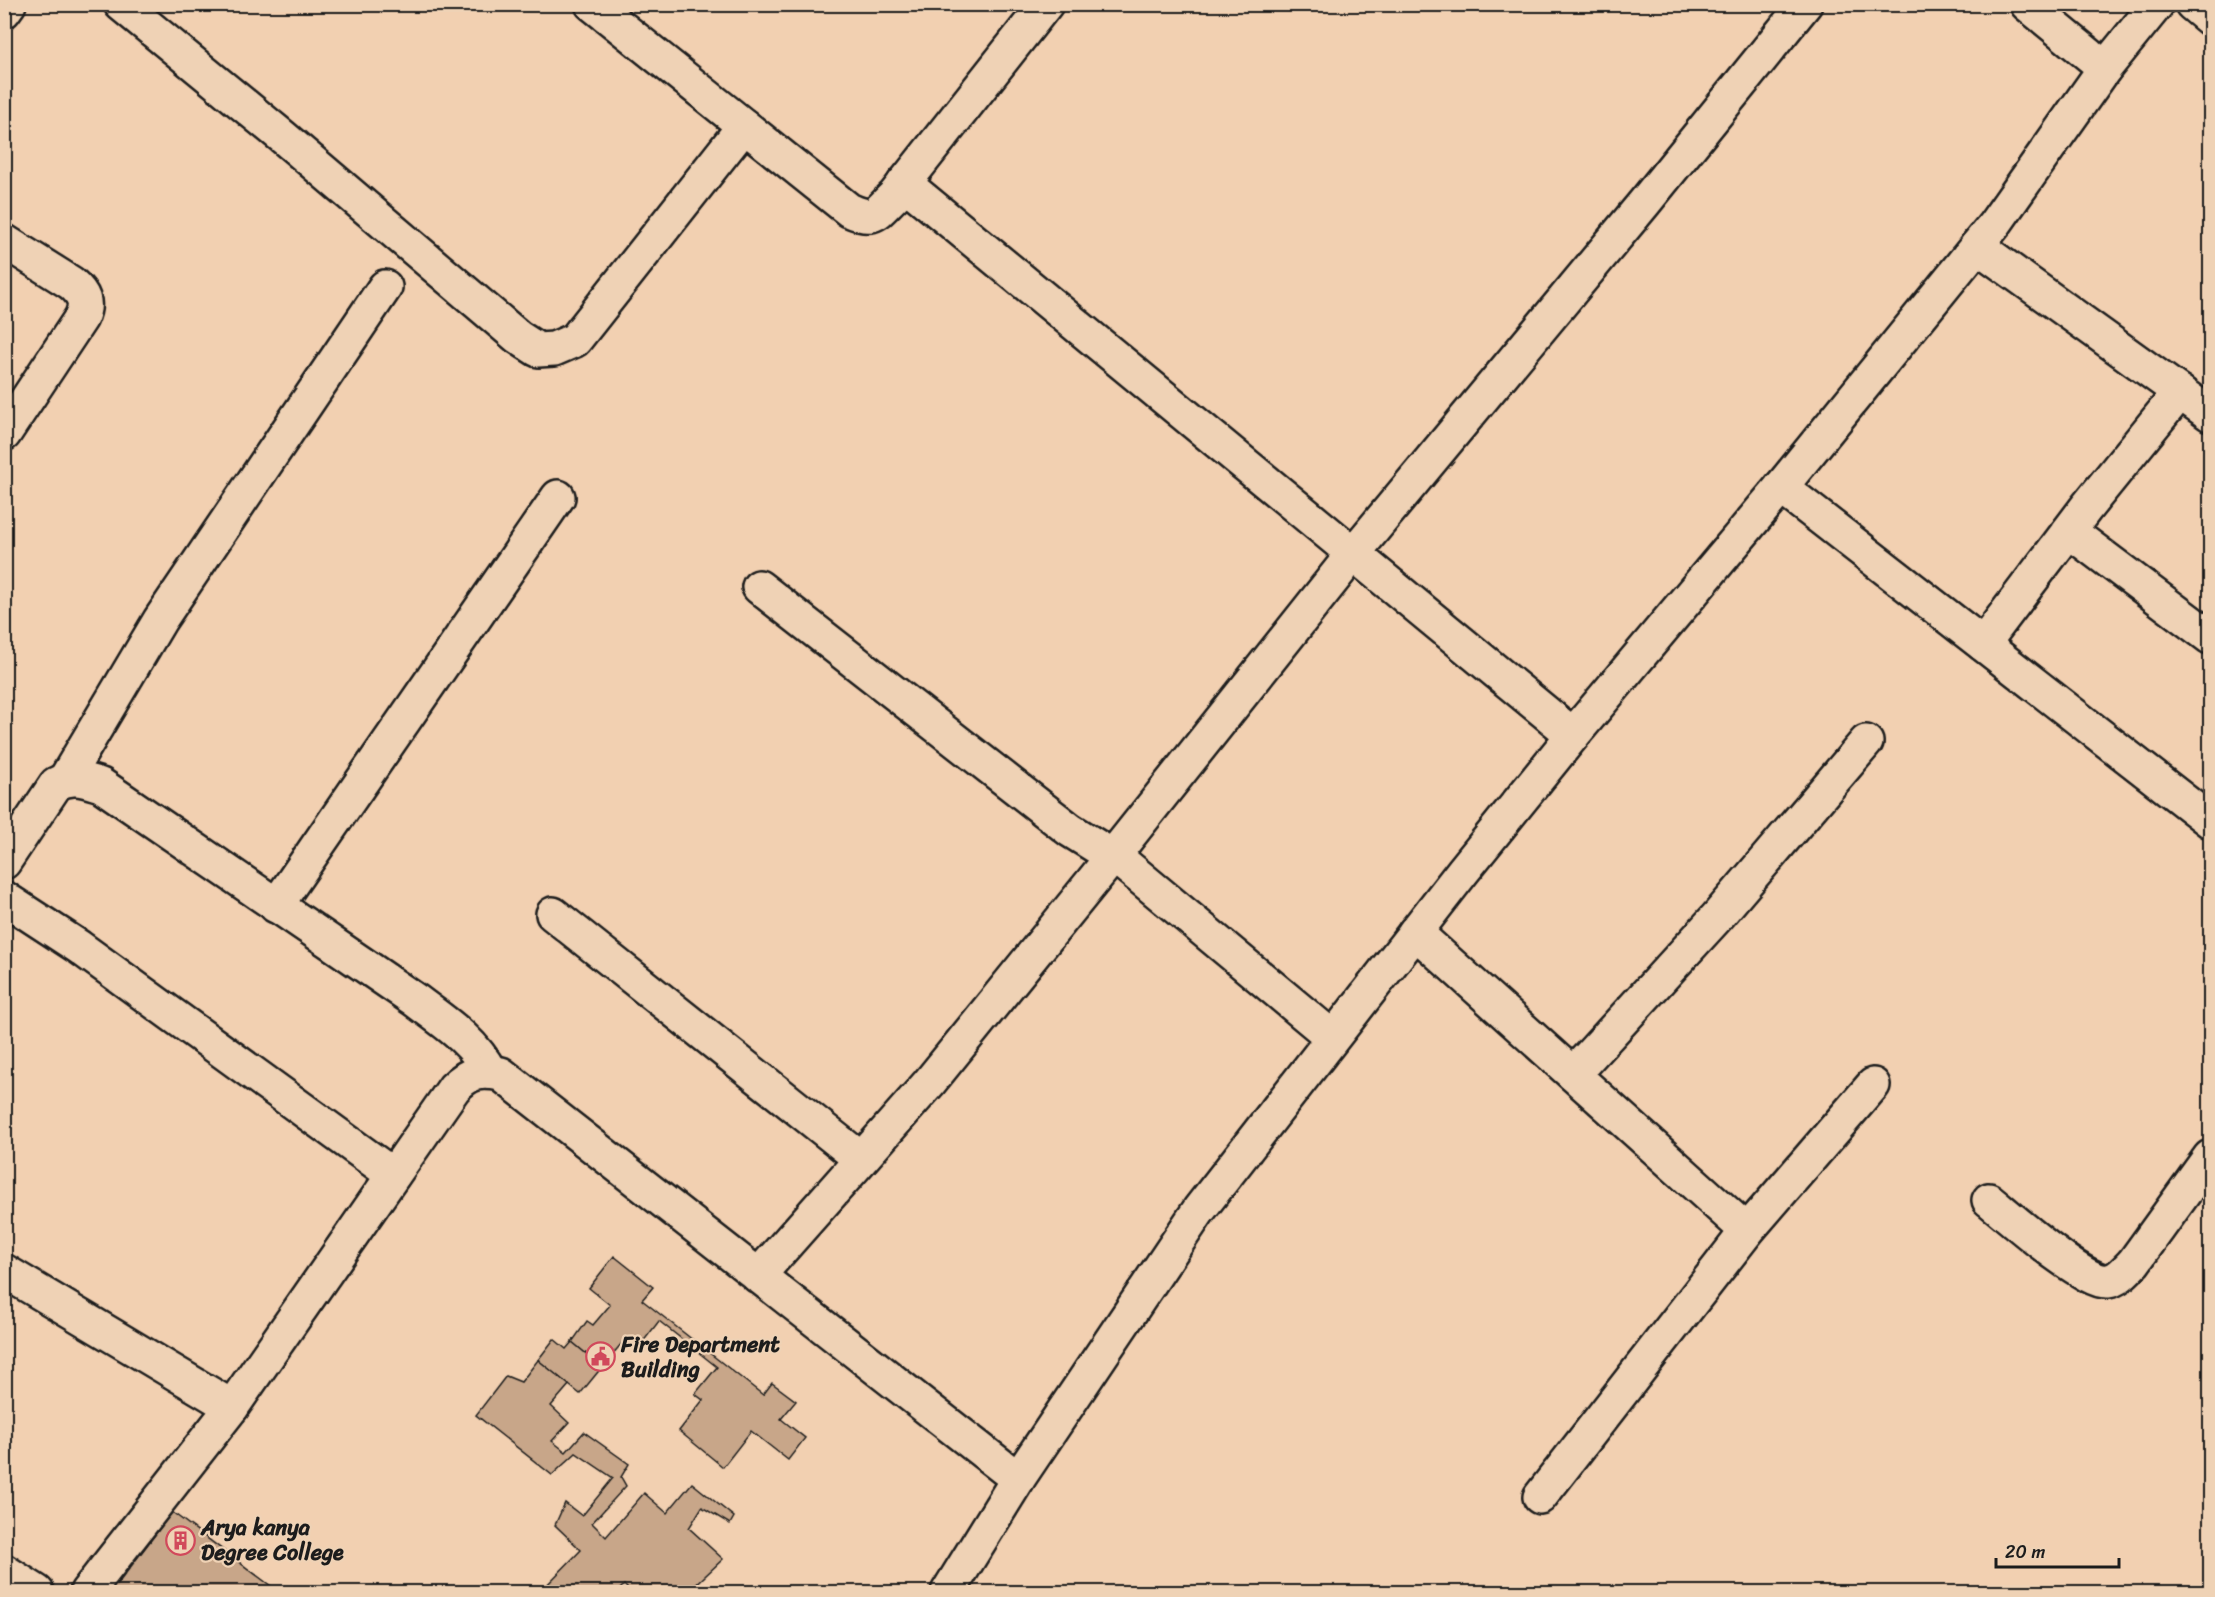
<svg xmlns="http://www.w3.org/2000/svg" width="2215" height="1597" font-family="Sriracha,sans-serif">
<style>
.building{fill:#c8a689;stroke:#1c1c1c;stroke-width:1.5}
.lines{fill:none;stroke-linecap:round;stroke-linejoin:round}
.street-casing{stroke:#1c1c1c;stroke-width:38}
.secondary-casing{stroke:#1c1c1c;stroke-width:38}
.street{stroke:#efd2b5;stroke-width:33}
.secondary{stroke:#efd2b5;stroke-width:33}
.labels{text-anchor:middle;stroke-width:4.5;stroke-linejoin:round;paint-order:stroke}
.poi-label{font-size:22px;font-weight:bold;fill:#1c1c1c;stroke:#efd2b5;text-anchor:start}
</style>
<rect width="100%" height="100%" fill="#f2d0b1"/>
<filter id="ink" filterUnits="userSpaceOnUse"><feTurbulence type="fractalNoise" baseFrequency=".0167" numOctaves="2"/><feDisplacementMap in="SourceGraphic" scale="12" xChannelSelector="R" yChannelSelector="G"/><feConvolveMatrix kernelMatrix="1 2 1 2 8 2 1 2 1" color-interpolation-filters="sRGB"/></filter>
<g filter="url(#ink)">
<g class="building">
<path d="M614,1256L653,1287L642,1300L763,1395L772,1383L796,1401L781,1419L805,1438L788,1460L751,1431L723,1467L679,1431L703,1400L695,1394L717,1367L659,1321L639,1347L627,1337L602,1367L572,1342L587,1321L593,1325L610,1305L589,1288Z"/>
<path d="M554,1339L566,1349L572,1342L602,1367L580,1394L538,1360Z"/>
<path d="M538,1360L569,1385L551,1406L569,1423L552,1441L566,1452L584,1432L629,1464L621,1477L626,1486L592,1523L606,1537L644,1493L667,1513L692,1483L734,1517L730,1524L702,1507L689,1528L723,1559L688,1592H631L624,1585L617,1592H540L581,1550L555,1525L565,1503L582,1516L613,1478L576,1453L552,1475L476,1415L506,1376L521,1382Z"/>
<path d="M172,1512L279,1592H73L92,1567L117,1585Z"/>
</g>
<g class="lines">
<defs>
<g id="street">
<path d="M121,4L283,137L518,337L538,350L554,349L575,340L744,126"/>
<path d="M592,4L849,210C875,222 876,213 895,195L1046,4"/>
<path d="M2027,4L2105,68"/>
<path d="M2192,4L2210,19"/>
<path d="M4,11L9,4"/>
<path d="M904,183L1573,735"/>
<path d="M4,241L71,283C84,294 88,303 81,318L4,434"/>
<path d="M1977,246L2210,414"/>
<path d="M1781,487L2210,821"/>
<path d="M2069,531L2210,637"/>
<path d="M759,587L1070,830L1123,863L1332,1037"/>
<path d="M1983,644L2086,508L2180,392"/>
<path d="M66,778L160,620L385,287"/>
<path d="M4,862L56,784C72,775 84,780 101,785L415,1000C444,1022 473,1040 490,1072"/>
<path d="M4,898L79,947L393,1175"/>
<path d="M276,906L558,497"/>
<path d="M553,914L861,1159"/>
<path d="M1415,932L1747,1231"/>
<path d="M1573,1074L1717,917L1866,742"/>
<path d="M1989,1200C2009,1216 2085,1284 2108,1281C2118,1280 2127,1269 2134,1262L2210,1157"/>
<path d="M4,1271L232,1407"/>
<path d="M758,1276L929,1083L1113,856L1353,554L1645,202L1805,4"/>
<path d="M1540,1497L1747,1231L1873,1085"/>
<path d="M4,1571L37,1592"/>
<path d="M87,1592L232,1407L454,1088C470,1072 479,1070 501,1074L1018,1479"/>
</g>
<path id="secondary" d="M948,1592L1018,1479L1199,1210L1463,871L1573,735L1781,487L1994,225L2105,68L2157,4"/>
</defs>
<use href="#street" class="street-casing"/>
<use href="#secondary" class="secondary-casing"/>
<use href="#street" class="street"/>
<use href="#secondary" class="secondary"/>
</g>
</g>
<defs>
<symbol id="civic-ring" viewBox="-11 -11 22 22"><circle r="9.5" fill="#efd2b5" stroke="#d1495b" stroke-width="1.5"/><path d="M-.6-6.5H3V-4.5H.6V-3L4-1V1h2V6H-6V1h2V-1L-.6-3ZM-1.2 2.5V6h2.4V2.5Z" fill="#d1495b"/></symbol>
<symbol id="building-ring" viewBox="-11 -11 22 22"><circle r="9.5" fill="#efd2b5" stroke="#d1495b" stroke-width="1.5"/><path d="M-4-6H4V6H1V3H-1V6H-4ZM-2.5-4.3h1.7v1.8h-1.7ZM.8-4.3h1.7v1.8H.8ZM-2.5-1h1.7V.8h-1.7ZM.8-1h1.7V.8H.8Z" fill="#d1495b"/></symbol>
</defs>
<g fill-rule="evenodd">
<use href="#civic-ring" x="584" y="1340" width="33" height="33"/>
<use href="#building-ring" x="164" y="1524" width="33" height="33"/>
</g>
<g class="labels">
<g class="poi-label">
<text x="621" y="1352">Fire Department<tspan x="621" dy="25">Building</tspan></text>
<text x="201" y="1535">Arya kanya<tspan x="201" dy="25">Degree College</tspan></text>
</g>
</g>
<rect width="2215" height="1597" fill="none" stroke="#efd2b5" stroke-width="24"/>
<rect x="12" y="12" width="2191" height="1573" fill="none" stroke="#1c1c1c" stroke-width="2" filter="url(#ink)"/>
<path d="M1996 1558v9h123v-9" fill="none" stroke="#1c1c1c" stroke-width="3"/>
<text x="2005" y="1558" font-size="18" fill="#1c1c1c" stroke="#efd2b5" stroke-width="4.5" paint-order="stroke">20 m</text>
</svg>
